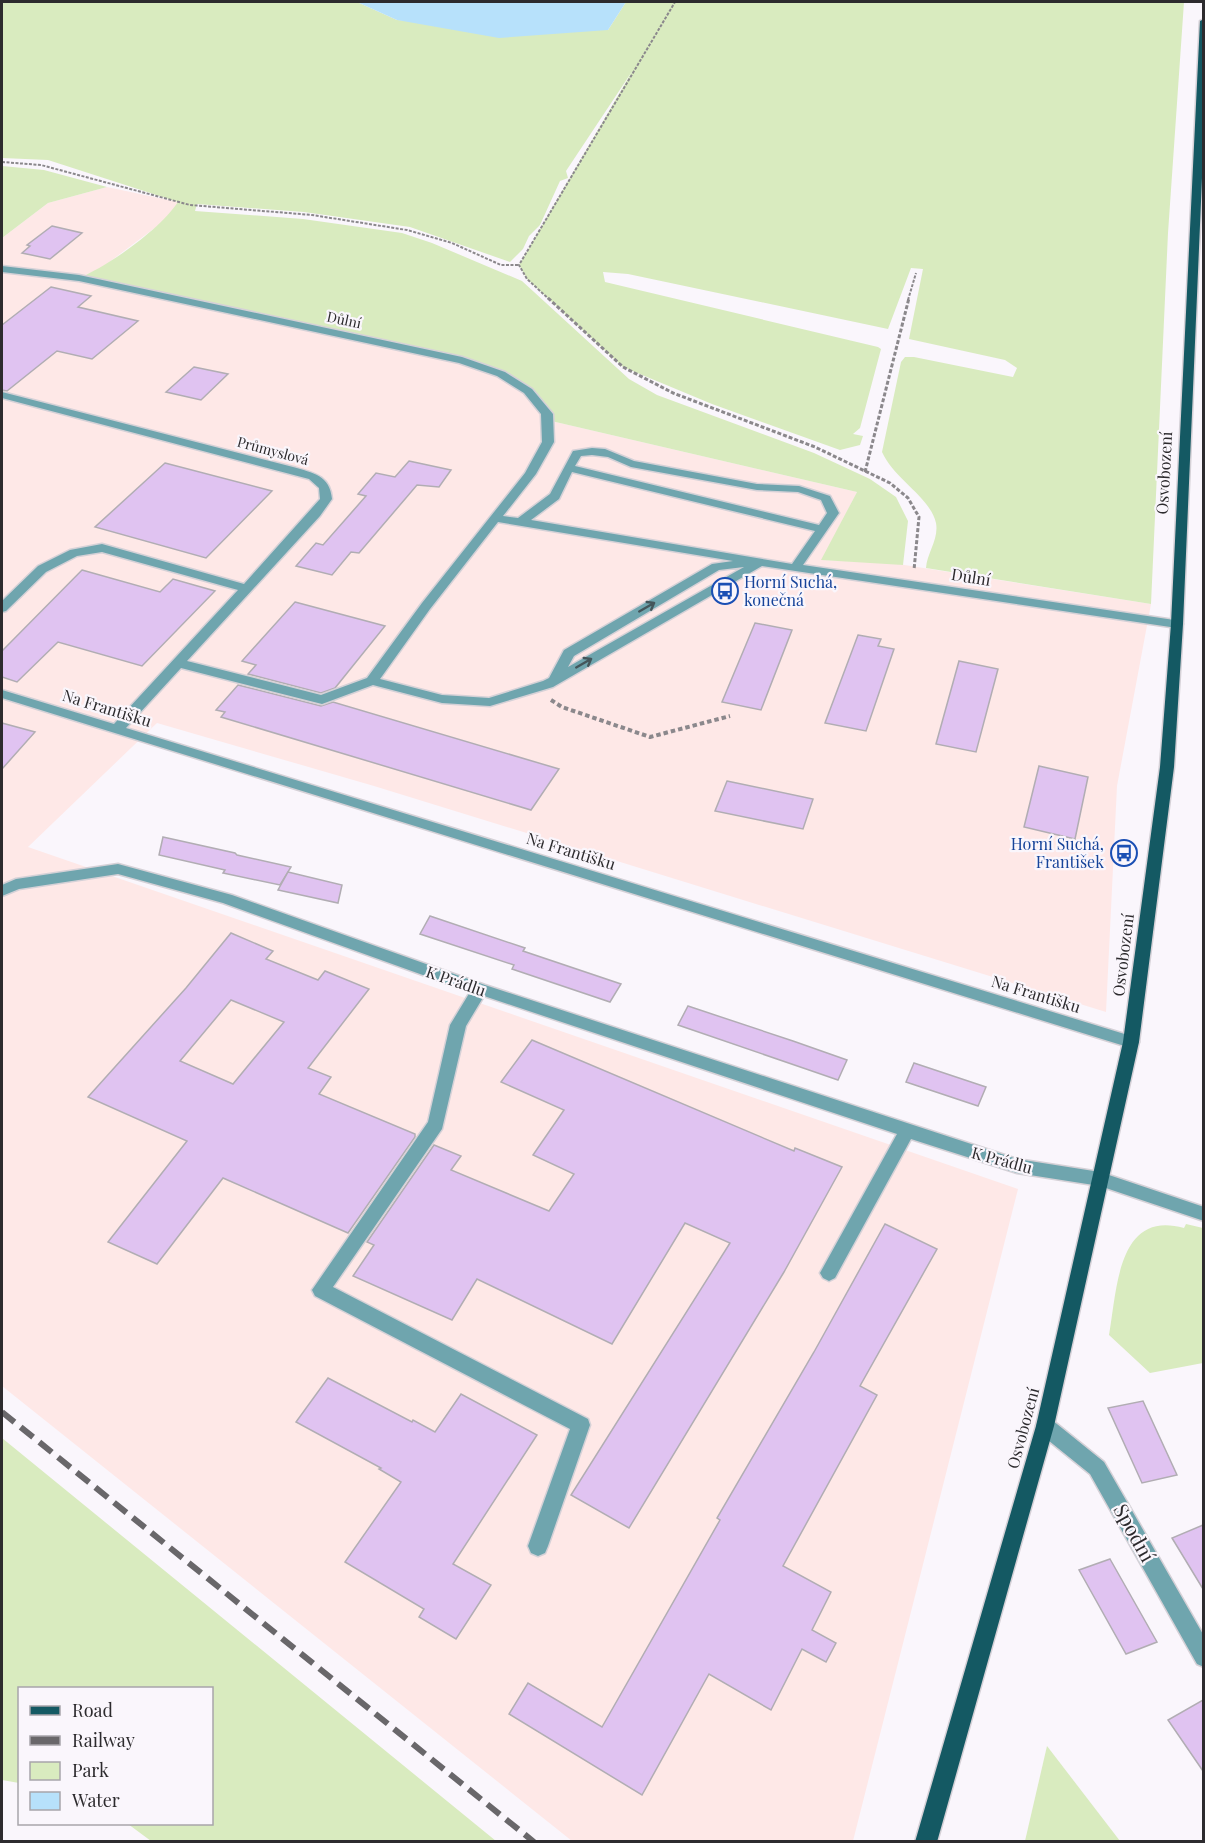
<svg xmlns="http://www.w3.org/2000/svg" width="1205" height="1843" font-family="'Playfair Display',serif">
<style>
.industrial{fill:#fee8e7}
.green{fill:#d9ebbf}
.water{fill:#b7e1fb}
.building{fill:#e0c3f1;stroke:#b1adb3;stroke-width:1.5;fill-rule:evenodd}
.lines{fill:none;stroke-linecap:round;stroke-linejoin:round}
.minor-casing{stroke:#d5d1d7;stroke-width:3}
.major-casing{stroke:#d5d1d7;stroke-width:3}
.path-far2{stroke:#8b888c;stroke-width:2;stroke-dasharray:3 1.5;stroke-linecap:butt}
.path-far1{stroke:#8b888c;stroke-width:3;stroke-dasharray:4 2;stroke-linecap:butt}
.path{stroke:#8b888c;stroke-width:4;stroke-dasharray:4.5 3;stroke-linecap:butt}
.minor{fill:#6fa5ae;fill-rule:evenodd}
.major{fill:#145963;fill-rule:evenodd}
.rail{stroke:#69676a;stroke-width:6;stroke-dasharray:16 8;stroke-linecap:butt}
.oneway{stroke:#44565b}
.labels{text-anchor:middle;stroke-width:4.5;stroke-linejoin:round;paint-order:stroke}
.far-street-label{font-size:14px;fill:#2d2b2e;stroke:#faf6fc}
.street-label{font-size:16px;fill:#2d2b2e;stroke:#faf6fc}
.transit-label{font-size:16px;fill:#164399;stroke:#faf6fc;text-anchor:start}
.near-street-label{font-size:20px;fill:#2d2b2e;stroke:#faf6fc}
</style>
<rect width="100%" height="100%" fill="#faf6fc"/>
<path class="industrial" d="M107,187L178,202L168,218L100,269L80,277L462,360L501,374L528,391L547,420L857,492L822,560L892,563L1151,604L1117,786L1106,1012L374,786L157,723L28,847L1018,1189L853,1841H572L2,1386V238L48,203Z"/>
<g class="green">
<path d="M2,2H357L397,20L608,30L626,2H1184L1168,233L1151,604L926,568C927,553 939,539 936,523C930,497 894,479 882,452L901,362L905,357H914L1013,377L1017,368L1005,360L909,339L923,269L911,268L888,329L628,274L603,272L605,282L878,347L881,349L860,428L853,434L863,436L860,445L840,450L712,404L623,367L527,279L519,265L633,70L566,171L568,178L560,181L540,225L529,236L523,249L510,262L410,227L304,212L197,204L195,211L303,219L402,233L432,243L522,281L629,379L657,395L814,453L870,479L896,497L908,521L903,565L821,560L857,492L547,420L528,391L501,374L462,360L79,278C110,265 159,230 178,202L48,160L2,158Z"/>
<path d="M2,166L44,170L107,187L48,203L2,238Z"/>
<path d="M1186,1224L1203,1228V1363L1150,1373L1109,1335C1117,1291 1117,1209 1184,1228Z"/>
<path d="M2,1438L496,1841H151L128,1824H212V1688H20L19,1783L2,1780Z"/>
<path d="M1047,1746L1120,1841H1025Z"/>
</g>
<path class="water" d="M357,2H626L608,30L499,38L397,20Z"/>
<g class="building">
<path d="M52,226L82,233L50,259L22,253L30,246L27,245Z"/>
<path d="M51,287L91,296L78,307L138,321L92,359L57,351L7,391L2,390V325Z"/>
<path d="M194,367L228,374L201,400L166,392Z"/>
<path d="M409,461L451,470L439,487L417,485L359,553L351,552L332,575L296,566L316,543L323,545L366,496L358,494L376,473L395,477Z"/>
<path d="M165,463L272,491L206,558L95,527Z"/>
<path d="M82,570L160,592L173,579L215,591L142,666L58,642L17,682L2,677V651Z"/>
<path d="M295,602L385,626L335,688L321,693L248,674L256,665L242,661Z"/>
<path d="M755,623L792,630L761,710L722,702Z"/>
<path d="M858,635L881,639L878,646L894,649L866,731L825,723Z"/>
<path d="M959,661L998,669L976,752L936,744Z"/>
<path d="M238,685L321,706L333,702L559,769L531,810L221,717L225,712L216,710Z"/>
<path d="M2,723L35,732L2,769Z"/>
<path d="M1039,766L1088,777L1075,839L1024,827Z"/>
<path d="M727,781L813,799L803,829L715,811Z"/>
<path d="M163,837L235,853L237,855L291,867L280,885L223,873L225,870L159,855Z"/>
<path d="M288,872L342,885L338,903L278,890Z"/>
<path d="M430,916L525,948L523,951L621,984L610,1002L512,969L514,965L420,934Z"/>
<path d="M231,933L273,951L266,959L318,980L325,971L369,989L308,1068L331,1077L319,1094L415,1134V1137L348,1233L223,1178L157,1264L108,1242L187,1141L88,1097L186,988ZM231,1000L284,1022L233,1084L180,1061Z"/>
<path d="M688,1006L793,1041L847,1060L838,1080L809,1070L678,1025Z"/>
<path d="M532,1040L794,1151L795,1148L842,1167L784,1272L629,1528L571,1495L730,1243L685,1223L612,1344L477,1279L452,1320L353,1276L374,1245L367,1242L434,1145L461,1156L451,1170L549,1211L574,1174L533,1155L564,1110L501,1082Z"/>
<path d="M914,1063L986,1087L978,1106L906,1082Z"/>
<path d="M885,1224L937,1249L860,1386L877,1395L783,1566L831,1592L812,1630L836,1643L826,1662L802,1649L771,1710L709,1674L642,1795L509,1714L528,1683L602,1727L720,1520L717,1518L814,1352Z"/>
<path d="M328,1378L412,1422L413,1420L435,1432L461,1394L537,1435L453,1564L491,1585L456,1639L419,1617L424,1609L345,1562L401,1482L379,1469L381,1468L296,1422Z"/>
<path d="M1143,1401L1177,1475L1142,1483L1108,1408Z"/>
<path d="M1203,1525V1589L1172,1538Z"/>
<path d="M1110,1559L1157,1642L1126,1654L1079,1570Z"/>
<path d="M1203,1700V1771L1168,1720Z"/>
</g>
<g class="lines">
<defs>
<g id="minor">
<path d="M2,266L79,275L462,357L505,372L532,389L553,414L554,442L536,474L503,516L518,518L550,494L573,451L592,448L605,449L634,461L757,484L799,486L830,496L839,513L803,565L1181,621L1183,624L1177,628L762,566L553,687L490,706L442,703L373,685L322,704L181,668L126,728L1131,1036L1137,1038L1139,1042L1137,1046L1131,1048L2,698V690L114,724L238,590L102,552L77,556L46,572L6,611L2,612V601L38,566L70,550L102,544L244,584L320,499L319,488L309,479L2,398V392L293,467C313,473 330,475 332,499L320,516L187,661L321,695L367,678L422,603L525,473L542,442L541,414L524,393L497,376L459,363L79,281L2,272ZM592,455L608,457L631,467L757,490L798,492L821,500L827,513L819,525L575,466L581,456ZM572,472L815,531L792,564L531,520L559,499ZM498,522L733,561L712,564L564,650L549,678L543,681L489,698L442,695L380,679L430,609ZM744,567L568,667L574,656L719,570Z"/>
<path d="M118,864L232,895L485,985L1017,1159L1100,1172L1204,1207V1221L1100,1186L1017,1173L911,1139L835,1278L829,1281L823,1278L820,1273L897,1134L484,996L466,1026L442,1129L333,1287L588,1419L590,1425L548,1546L545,1553L538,1556L531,1553L528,1546L570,1429L315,1296L312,1290L428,1122L450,1025L470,992L223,903L118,874L19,889L2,896V885L16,879Z"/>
<path d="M1045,1417L1052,1420L1104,1462L1204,1636V1667L1197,1664L1090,1474L1038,1432L1036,1426L1038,1420Z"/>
</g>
<path id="major" d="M1204,19V131L1183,624L1174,767L1139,1042L1054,1426L937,1842H915L1036,1426L1123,1042L1160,767L1171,624L1200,21Z"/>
</defs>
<use href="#minor" class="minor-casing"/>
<use href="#major" class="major-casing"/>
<g class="path-far2">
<path d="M2,162L41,165L190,205L312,215L407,230L452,243L501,265H519"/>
<path d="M550,300L527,279L519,265L675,2"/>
<path d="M908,300L916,273"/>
</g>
<g class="path-far1">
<path d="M548,298L623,367L673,393L815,447L890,483L908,498L919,517L914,570"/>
<path d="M865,472L909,298"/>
</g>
<path class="path" d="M551,700L562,707L650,737L730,716"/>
<use href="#minor" class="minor"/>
<use href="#major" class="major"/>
<path class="rail" d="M2,1412L534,1842"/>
</g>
<defs><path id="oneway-shaft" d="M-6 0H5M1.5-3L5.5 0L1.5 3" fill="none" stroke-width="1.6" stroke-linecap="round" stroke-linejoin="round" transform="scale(1.5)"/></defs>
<g class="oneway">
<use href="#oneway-shaft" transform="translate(647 607) rotate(-30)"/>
<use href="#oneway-shaft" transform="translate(584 663) rotate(-30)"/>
</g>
<defs>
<symbol id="bus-ring" viewBox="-11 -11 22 22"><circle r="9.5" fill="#faf6fc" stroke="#1a4fb4" stroke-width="1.5"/><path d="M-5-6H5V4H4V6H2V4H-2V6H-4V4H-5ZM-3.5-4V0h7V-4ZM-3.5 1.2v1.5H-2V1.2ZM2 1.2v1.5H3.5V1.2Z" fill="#1a4fb4"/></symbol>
</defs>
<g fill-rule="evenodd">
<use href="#bus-ring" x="710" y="576" width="30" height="30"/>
<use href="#bus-ring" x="1109" y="838" width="30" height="30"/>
</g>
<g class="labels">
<g class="far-street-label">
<text transform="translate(344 320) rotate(12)" y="5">Důlní</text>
<text transform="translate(273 451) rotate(15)" y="5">Průmyslová</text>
</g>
<g class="street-label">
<text transform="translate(1164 473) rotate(-87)" y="6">Osvobození</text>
<text transform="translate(971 577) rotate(9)" y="6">Důlní</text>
<text transform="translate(107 708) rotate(17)" y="6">Na Františku</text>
<text transform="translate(571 851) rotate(17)" y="6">Na Františku</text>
<text transform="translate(1123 955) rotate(-83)" y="6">Osvobození</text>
<text transform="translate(456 981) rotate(19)" y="6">K Prádlu</text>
<text transform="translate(1036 994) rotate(17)" y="6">Na Františku</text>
<text transform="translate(1002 1160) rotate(15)" y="6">K Prádlu</text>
<text transform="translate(1023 1428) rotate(-75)" y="6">Osvobození</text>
</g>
<g class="transit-label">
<text x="744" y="588">Horní Suchá,<tspan x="744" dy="18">konečná</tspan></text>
<text x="1104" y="850" text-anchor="end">Horní Suchá,<tspan x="1104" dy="18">František</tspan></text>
</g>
<g class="near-street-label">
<text transform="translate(1134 1533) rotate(61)" y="7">Spodní</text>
</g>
</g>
<rect width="1205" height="1843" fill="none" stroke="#2d2b2e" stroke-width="6"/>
<rect x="18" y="1687" width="195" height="138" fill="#faf6fc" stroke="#a8a5aa" stroke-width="1.5"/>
<rect x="30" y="1706" width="30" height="9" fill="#145963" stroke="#a8a5aa" stroke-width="1.5"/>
<text x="72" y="1717" font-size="18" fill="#2d2b2e">Road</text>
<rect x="30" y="1736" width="30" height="9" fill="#69676a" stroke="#a8a5aa" stroke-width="1.5"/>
<text x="72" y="1747" font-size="18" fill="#2d2b2e">Railway</text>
<rect x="30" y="1762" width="30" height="18" fill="#d9ebbf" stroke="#a8a5aa" stroke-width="1.5"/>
<text x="72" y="1777" font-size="18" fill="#2d2b2e">Park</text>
<rect x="30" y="1792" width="30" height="18" fill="#b7e1fb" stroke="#a8a5aa" stroke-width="1.5"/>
<text x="72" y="1807" font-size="18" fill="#2d2b2e">Water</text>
</svg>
